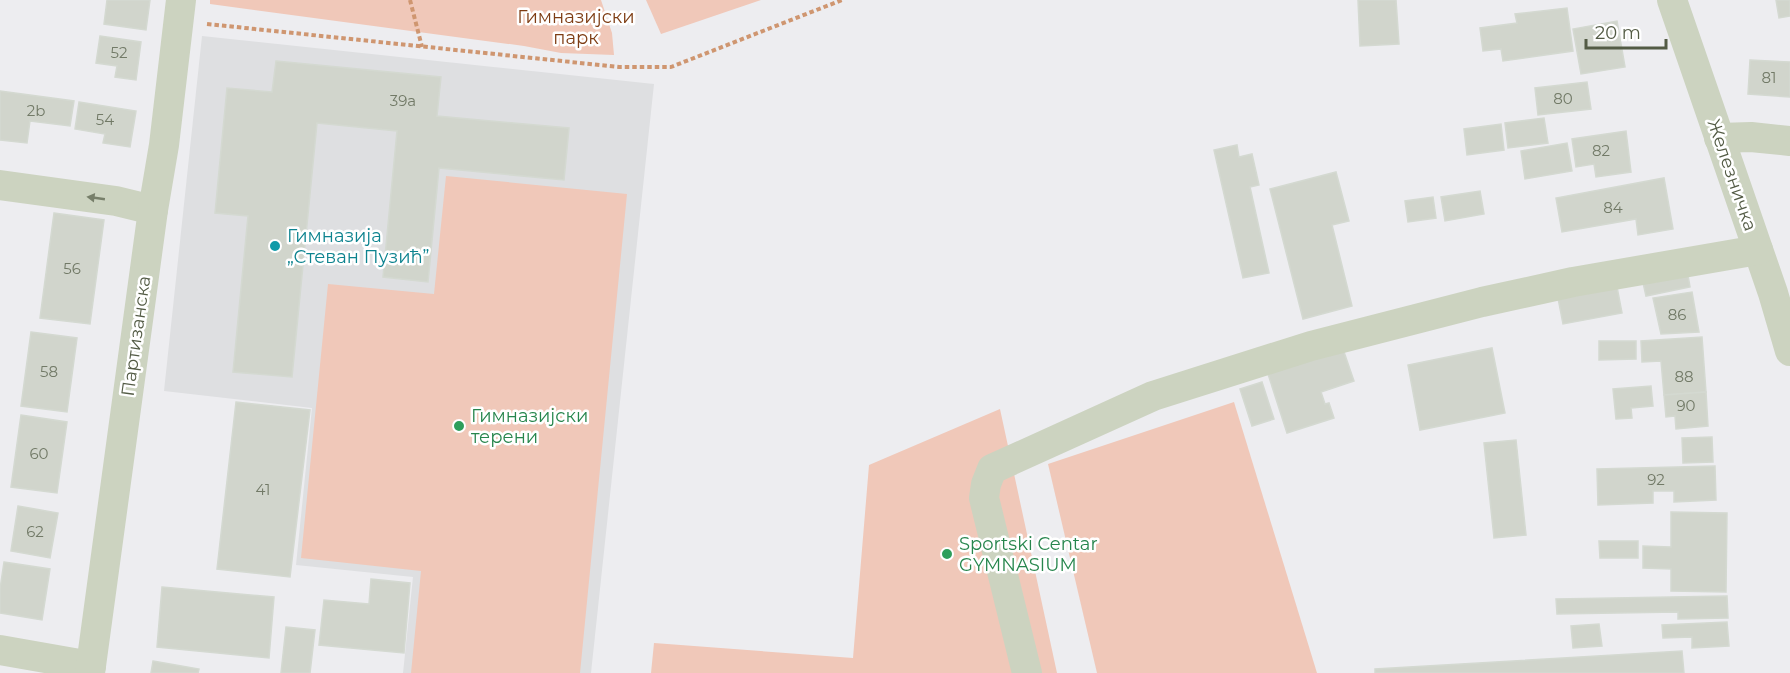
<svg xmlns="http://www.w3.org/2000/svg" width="1790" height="673" font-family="Montserrat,sans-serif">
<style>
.education{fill:#dedfe1}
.green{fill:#f0c8b9}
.building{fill:#d1d5cc;stroke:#d4d9d1;stroke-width:1.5}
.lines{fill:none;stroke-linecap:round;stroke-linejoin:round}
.path{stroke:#cf9670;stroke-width:4;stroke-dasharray:4.5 3;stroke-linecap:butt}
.minor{stroke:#ccd3c0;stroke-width:30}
.oneway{fill:#777f6a}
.culture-dot{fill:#0f9aa8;stroke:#fff;stroke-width:2}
.leisure-dot{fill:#2e9e5b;stroke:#fff;stroke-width:2}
.labels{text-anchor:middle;stroke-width:5;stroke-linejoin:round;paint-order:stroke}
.number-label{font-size:15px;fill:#727a67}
.park-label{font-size:18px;fill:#7e3d14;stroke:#fff}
.street-label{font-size:18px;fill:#535b45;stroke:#fff}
.culture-label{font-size:18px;fill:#0d838f;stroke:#fff;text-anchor:start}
.leisure-label{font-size:18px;fill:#27864d;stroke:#fff;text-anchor:start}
</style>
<rect width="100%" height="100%" fill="#ededf0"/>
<path class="education" d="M202,36L654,84L591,673H403L413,577L296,565L312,408L164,391Z"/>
<g class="green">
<path d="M210,0H601L612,33L614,55L561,53L524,46L210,4Z"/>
<path d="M646,0H761L661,34Z"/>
<path d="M446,176L627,194L580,673H411L421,571L301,558L328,284L434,294Z"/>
<path d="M1234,402L1317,673H1097L1048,464Z"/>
<path d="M1000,409L1057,673H651L654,643L853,658L869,465Z"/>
</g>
<g class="building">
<path d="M107,0H150L146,30L104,24Z"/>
<path d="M1358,0H1396L1399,44L1360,46Z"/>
<path d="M1776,0H1790V16L1779,18Z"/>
<path d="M1567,8L1573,51L1503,61L1501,49L1483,51L1480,28L1517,23L1515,14Z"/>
<path d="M1617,21L1625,67L1581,74L1573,29Z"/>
<path d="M100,36L141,42L136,80L115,77L117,66L96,63Z"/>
<path d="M1750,60L1790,62V97L1748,94Z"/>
<path d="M276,61L441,77L437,116L569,128L564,180L439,168L428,282L383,277L397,131L317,123L292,377L233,372L248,216L215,213L227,88L272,92Z"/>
<path d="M1587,82L1591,109L1538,115L1535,88Z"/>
<path d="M0,91L74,101L70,126L30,121L27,143L0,140Z"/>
<path d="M79,102L136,111L130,147L103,143L105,134L75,129Z"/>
<path d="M1544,118L1548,143L1508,148L1505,123Z"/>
<path d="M1501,124L1504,150L1467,155L1464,129Z"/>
<path d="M1626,131L1631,172L1596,177L1594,164L1576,167L1572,139Z"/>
<path d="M1567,143L1572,171L1525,179L1521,151Z"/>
<path d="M1237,145L1239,157L1252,154L1259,185L1250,187L1269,273L1243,278L1214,150Z"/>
<path d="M1336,172L1349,221L1332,225L1352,306L1303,319L1270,189Z"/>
<path d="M1664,178L1673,229L1638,235L1636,219L1562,232L1556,198Z"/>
<path d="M1480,191L1484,214L1445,221L1441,197Z"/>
<path d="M1433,197L1436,218L1408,222L1405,201Z"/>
<path d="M54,213L104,220L90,324L40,318Z"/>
<path d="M1687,270L1690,287L1646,296L1642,278Z"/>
<path d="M1617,287L1622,313L1563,324L1558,298Z"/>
<path d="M1692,292L1699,332L1661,334L1653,298Z"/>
<path d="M31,332L77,338L67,412L21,406Z"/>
<path d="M1702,337L1706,392L1664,395L1661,361L1642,362L1641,341Z"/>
<path d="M1599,341H1636V359L1599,360Z"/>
<path d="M1492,348L1505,413L1420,430L1408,365Z"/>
<path d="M1343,349L1354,381L1321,392L1325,404L1329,403L1334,418L1287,433L1268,374Z"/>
<path d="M1262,382L1274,419L1252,426L1240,389Z"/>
<path d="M1651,386L1653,406L1631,408L1632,418L1616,419L1613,389Z"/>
<path d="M1706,392L1708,426L1676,429L1675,416L1666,417L1664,395Z"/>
<path d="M236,402L310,410L290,577L217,569Z"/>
<path d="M21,415L67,422L57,493L11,487Z"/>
<path d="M1712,437L1713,462L1683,463L1682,438Z"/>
<path d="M1516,440L1526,535L1494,538L1484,443Z"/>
<path d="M1715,466L1716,500L1674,502V491H1653V503L1598,505L1597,469Z"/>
<path d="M18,506L58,513L50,558L11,551Z"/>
<path d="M1671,512L1727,513L1726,592L1671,591V569L1643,568V546L1671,547Z"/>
<path d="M1599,541H1638V558H1600Z"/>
<path d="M4,562L50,569L42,620L0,613V589Z"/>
<path d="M371,579L410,583L404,653L319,645L324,600L369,604Z"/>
<path d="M162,587L274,597L269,658L157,647Z"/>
<path d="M1727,596L1728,618L1678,619V612L1557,614L1556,599Z"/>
<path d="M1727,622L1729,646L1692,648V637L1663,638L1662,625Z"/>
<path d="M1599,624L1602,646L1573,648L1571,626Z"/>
<path d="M286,627L315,630L310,673H281Z"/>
<path d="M1682,651L1684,673H1375V669Z"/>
<path d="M153,661L199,669L198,673H151Z"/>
</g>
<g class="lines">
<g class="path">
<path d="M410,0L422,47"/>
<path d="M207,24L619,67H671L842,0"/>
</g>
<g class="minor">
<path d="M1672,0L1773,293L1790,351"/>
<path d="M1719,138L1751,137L1790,141"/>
<path d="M0,185L116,201L153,210"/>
<path d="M0,650L91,666"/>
<path d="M90,673L153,210L164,145L181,0"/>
<path d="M1027,673L984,498L986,484L992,469L1153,396L1311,346L1482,302L1573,282L1758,250"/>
</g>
</g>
<defs><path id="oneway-solid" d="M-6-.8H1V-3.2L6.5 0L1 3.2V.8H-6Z" transform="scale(1.5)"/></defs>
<use class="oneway" href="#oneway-solid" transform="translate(96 198) rotate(-172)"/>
<circle class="culture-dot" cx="275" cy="246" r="6"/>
<g class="leisure-dot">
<circle cx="459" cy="426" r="6"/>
<circle cx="947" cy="554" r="6"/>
</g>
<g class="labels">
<g class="number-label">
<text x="119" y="58">52</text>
<text x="1769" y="83">81</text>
<text x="1563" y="104">80</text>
<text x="403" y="106">39a</text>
<text x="36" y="116">2b</text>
<text x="105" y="125">54</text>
<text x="1601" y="156">82</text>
<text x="1613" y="213">84</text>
<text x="72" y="274">56</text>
<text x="1677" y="320">86</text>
<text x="49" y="377">58</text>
<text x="1684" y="382">88</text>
<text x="1686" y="411">90</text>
<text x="39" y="459">60</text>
<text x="1656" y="485">92</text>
<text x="263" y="495">41</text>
<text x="35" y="537">62</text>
</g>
<g class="park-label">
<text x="576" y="23">Гимназијски<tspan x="576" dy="21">парк</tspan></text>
</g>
<g class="street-label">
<text transform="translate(1732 175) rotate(71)" y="6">Железничка</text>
<text transform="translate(136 336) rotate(-82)" y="6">Партизанска</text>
</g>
<g class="culture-label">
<text x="287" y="242">Гимназија<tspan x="287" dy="21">„Стеван Пузић”</tspan></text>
</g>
<g class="leisure-label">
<text x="471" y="422">Гимназијски<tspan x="471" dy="21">терени</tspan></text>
<text x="959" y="550">Sportski Centar<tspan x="959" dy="21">GYMNASIUM</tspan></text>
</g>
</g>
<path d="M1586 39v9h80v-9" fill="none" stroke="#535b45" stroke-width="3"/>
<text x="1595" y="39" font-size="18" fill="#535b45" stroke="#ffffff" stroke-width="4.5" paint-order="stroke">20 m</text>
</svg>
